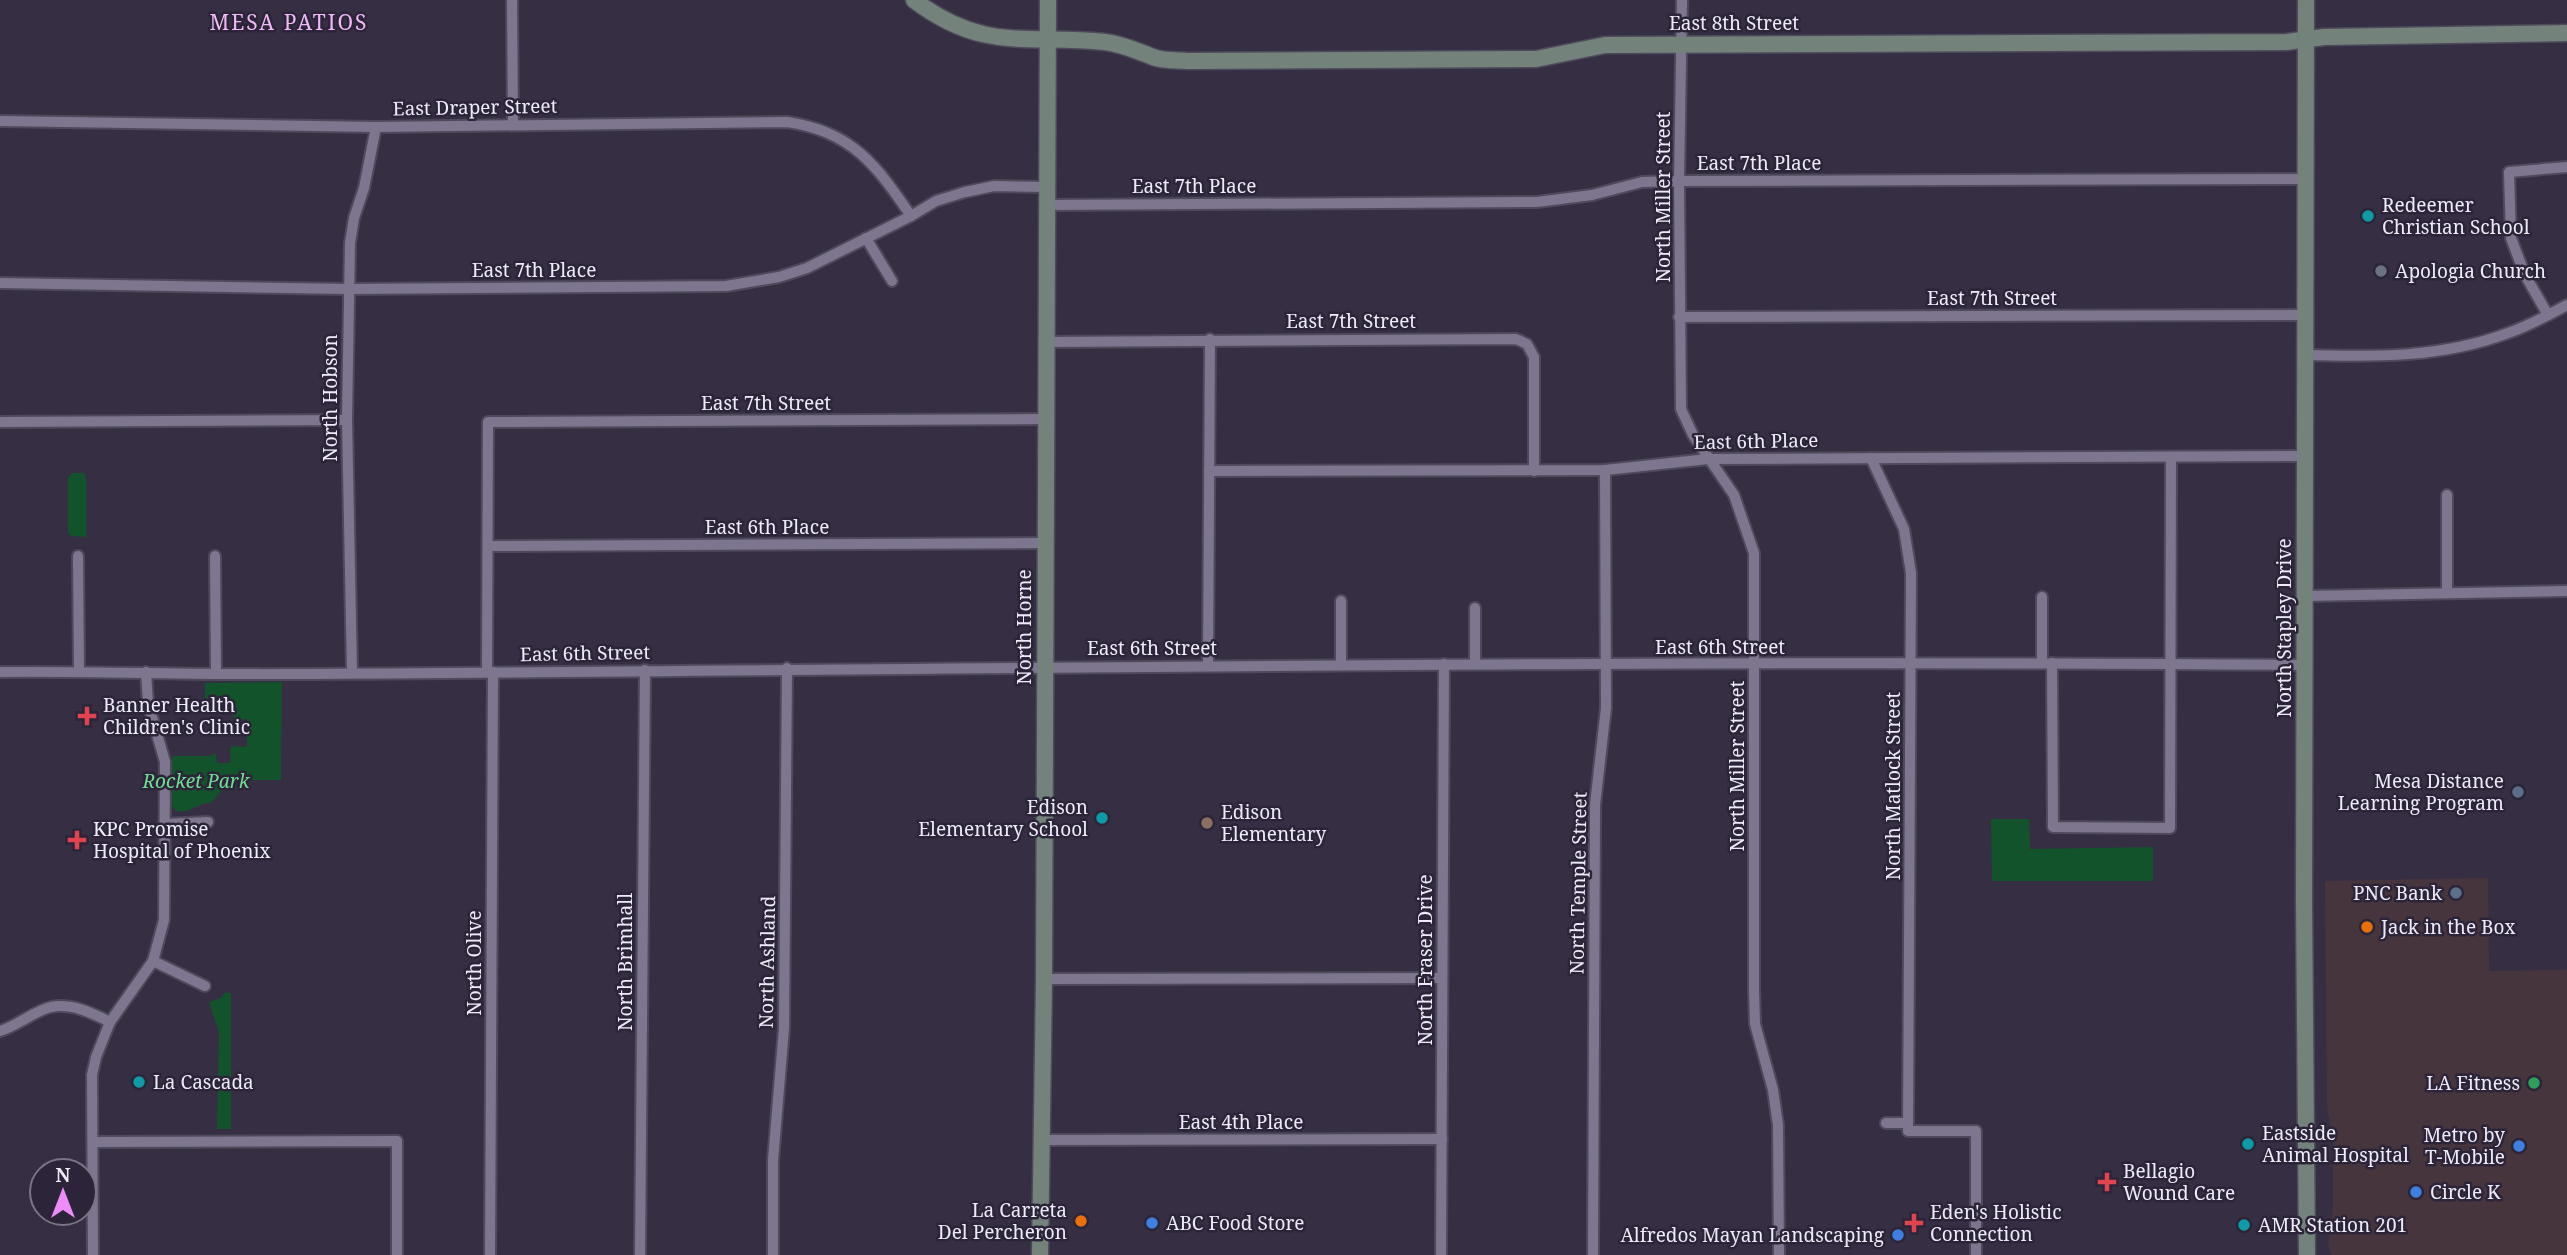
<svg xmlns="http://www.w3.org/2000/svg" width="2567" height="1255" font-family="'Noto Serif',serif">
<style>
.commercial{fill:#47353d}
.green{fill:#12532c}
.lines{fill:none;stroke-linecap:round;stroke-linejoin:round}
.street-casing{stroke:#4f4a5b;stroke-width:14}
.secondary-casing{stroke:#4f4a5b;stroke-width:19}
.street{stroke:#7d768e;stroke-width:10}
.secondary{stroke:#73827b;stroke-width:16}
.culture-dot{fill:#0f9aa8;stroke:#2c2539;stroke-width:2.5}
.worship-dot{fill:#6b7280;stroke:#2c2539;stroke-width:2.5}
.health-dot{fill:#e0444e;stroke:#2c2539;stroke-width:2.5}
.service-dot{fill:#5c6f8a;stroke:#2c2539;stroke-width:2.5}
.education-dot{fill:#8d6e63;stroke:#2c2539;stroke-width:2.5}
.food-dot{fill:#e8710a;stroke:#2c2539;stroke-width:2.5}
.leisure-dot{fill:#2e9e5b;stroke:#2c2539;stroke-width:2.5}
.shop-dot{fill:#3f7fe0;stroke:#2c2539;stroke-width:2.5}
.labels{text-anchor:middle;stroke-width:5;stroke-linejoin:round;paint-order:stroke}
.street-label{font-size:19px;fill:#eeeaf7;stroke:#2c2539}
.poi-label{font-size:19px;fill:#eeeaf7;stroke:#2c2539;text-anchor:start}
.park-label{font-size:19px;font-style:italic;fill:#70de93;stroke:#2c2539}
.neighbourhood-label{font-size:21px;letter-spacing:2px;fill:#efb9f5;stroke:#2c2539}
</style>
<rect width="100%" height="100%" fill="#362f44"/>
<path class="commercial" d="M2488,878L2489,971L2567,970V1255H2332L2328,1247L2333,1207V1142L2327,1107L2325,881Z"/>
<g class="green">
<path d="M72,473H84L86,479V537L71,536L68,533V478Z"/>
<path d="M282,682L281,780H231L211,803C197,802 188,816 175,810L172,806V756H212V754H216L217,763H230V750L232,746L247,747V719H234L233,701L205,699V683Z"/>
<path d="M1991,819H2029L2030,849L2153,847V881H1992Z"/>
<path d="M224,993H231V1129H217L219,1032L209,1002L221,998Z"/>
</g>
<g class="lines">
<defs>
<g id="street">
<path d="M512,0L513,123"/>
<path d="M1682,0L1679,181L1681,409L1693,435L1734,495L1754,553V991L1755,1024L1773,1090L1778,1125L1779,1255"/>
<path d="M0,121L376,127L787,122C852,131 877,166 911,216"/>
<path d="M1047,205L1537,202L1592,195L1642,182L1679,181L2304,179"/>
<path d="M866,238L892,281"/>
<path d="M0,283L348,289L726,286L779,277L807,268L911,216L936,201L965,192L994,186L1047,187"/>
<path d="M2548,315L2525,275L2511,238L2509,172L2567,167"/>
<path d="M1679,317L2304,315"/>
<path d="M1045,342L1516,339L1527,344L1534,357V471"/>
<path d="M2304,355C2374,357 2442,358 2508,333C2529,326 2548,315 2567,305"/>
<path d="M0,422L347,420"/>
<path d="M1871,458L1904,529L1911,573L1908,1131H1976V1255"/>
<path d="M1209,471L1605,470L1708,459L2305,456"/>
<path d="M2447,495V593"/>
<path d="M488,546L1045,543"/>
<path d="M78,556L79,671"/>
<path d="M215,556L216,672"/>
<path d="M2305,596L2567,591"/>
<path d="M2042,597V663"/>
<path d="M1341,601V665"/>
<path d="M2052,663L2053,827L2170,828L2171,457"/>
<path d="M1475,664V608"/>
<path d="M1208,665L1210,339"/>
<path d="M0,672C97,671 193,675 290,674C961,670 1633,659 2305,665"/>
<path d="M352,672L347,420L350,243L354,218L364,188L376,127"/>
<path d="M487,672L488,422L1045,419"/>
<path d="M165,824L208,822"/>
<path d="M153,961L205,986"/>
<path d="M1044,979L1442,978"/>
<path d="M0,1031C17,1026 36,1010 51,1007C72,1003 92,1013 110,1022"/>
<path d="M1886,1123H1908"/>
<path d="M1040,1140L1442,1139"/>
<path d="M93,1142L397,1141V1255"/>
<path d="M93,1255L92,1075L96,1057L110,1022L153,961L164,920L165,762L148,703L146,672"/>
<path d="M490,1255L493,672"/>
<path d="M640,1255L645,670"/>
<path d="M773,1255V1160L784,1028L787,668"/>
<path d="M1441,1255L1444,664"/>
<path d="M1593,1255L1595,805L1606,708L1605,470"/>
</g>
<g id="secondary">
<path d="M914,0C984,53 1027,34 1105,42C1123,44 1139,52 1156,58C1166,61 1178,60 1189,61L1536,59L1605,45L2286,42L2324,37L2567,33"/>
<path d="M2306,0L2304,901L2307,1255"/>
<path d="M1040,1255L1044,979L1048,0"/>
</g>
</defs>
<use href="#street" class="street-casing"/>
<use href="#secondary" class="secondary-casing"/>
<use href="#street" class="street"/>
<use href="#secondary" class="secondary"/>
</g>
<g class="culture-dot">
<circle cx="2368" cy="216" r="7"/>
<circle cx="1102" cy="818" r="7"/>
<circle cx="139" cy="1082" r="7"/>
<circle cx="2248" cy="1144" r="7"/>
<circle cx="2244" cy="1225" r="7"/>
</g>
<circle class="worship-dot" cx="2381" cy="271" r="7"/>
<g class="health-dot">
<path d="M83.5 705.5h7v7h7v7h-7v7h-7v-7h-7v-7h7z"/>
<path d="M73.5 829.5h7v7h7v7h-7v7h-7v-7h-7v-7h7z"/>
<path d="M2103.5 1171.5h7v7h7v7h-7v7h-7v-7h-7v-7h7z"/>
<path d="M1910.5 1212.5h7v7h7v7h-7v7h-7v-7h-7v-7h7z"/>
</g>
<g class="service-dot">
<circle cx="2518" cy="792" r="7"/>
<circle cx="2456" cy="893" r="7"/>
</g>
<circle class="education-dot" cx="1207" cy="823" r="7"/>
<g class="food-dot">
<circle cx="2367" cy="927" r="7"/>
<circle cx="1081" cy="1221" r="7"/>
</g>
<circle class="leisure-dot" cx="2534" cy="1083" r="7"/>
<g class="shop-dot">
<circle cx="2519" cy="1146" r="7"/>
<circle cx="2416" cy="1192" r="7"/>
<circle cx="1152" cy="1223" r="7"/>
<circle cx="1898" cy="1235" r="7"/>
</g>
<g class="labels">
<g class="street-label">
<text x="1734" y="30">East 8th Street</text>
<text transform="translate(475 107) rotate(-1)" y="7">East Draper Street</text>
<text x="1759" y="170">East 7th Place</text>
<text x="1194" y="193">East 7th Place</text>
<text transform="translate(1663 197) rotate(-90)" y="7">North Miller Street</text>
<text x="534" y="277">East 7th Place</text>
<text x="1992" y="305">East 7th Street</text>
<text x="1351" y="328">East 7th Street</text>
<text transform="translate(330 398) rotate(-90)" y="7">North Hobson</text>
<text x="766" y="410">East 7th Street</text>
<text transform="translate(1756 441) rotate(-1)" y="7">East 6th Place</text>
<text x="767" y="534">East 6th Place</text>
<text transform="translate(1024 627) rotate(-90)" y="7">North Horne</text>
<text transform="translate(2284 628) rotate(-90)" y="7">North Stapley Drive</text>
<text x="1720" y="654">East 6th Street</text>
<text x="1152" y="655">East 6th Street</text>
<text transform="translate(585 653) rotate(-1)" y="7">East 6th Street</text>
<text transform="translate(1737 766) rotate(-90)" y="7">North Miller Street</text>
<text transform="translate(1893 786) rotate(-90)" y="7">North Matlock Street</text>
<text transform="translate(1578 883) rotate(-89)" y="7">North Temple Street</text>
<text transform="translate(1425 960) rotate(-90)" y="7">North Fraser Drive</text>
<text transform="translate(625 962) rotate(-90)" y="7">North Brimhall</text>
<text transform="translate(767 962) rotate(-89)" y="7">North Ashland</text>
<text transform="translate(474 963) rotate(-90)" y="7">North Olive</text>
<text x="1241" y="1129">East 4th Place</text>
</g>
<g class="poi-label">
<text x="2382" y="212">Redeemer<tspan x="2382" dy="22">Christian School</tspan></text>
<text x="2395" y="278">Apologia Church</text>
<text x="103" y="712">Banner Health<tspan x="103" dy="22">Children's Clinic</tspan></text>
<text x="2504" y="788" text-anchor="end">Mesa Distance<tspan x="2504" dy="22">Learning Program</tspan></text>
<text x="1088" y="814" text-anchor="end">Edison<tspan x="1088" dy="22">Elementary School</tspan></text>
<text x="1221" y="819">Edison<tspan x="1221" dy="22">Elementary</tspan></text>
<text x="93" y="836">KPC Promise<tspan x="93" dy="22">Hospital of Phoenix</tspan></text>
<text x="2442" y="900" text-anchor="end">PNC Bank</text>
<text x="2381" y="934">Jack in the Box</text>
<text x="153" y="1089">La Cascada</text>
<text x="2520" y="1090" text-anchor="end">LA Fitness</text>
<text x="2262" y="1140">Eastside<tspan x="2262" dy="22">Animal Hospital</tspan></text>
<text x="2505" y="1142" text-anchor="end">Metro by<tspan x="2505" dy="22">T-Mobile</tspan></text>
<text x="2123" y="1178">Bellagio<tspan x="2123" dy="22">Wound Care</tspan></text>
<text x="2430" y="1199">Circle K</text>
<text x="1067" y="1217" text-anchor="end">La Carreta<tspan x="1067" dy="22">Del Percheron</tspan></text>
<text x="1930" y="1219">Eden's Holistic<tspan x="1930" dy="22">Connection</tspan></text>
<text x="1166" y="1230">ABC Food Store</text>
<text x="2258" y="1232">AMR Station 201</text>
<text x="1884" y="1242" text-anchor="end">Alfredos Mayan Landscaping</text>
</g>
<g class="park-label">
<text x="196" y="788">Rocket Park</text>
</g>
<g class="neighbourhood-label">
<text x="289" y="30">MESA PATIOS</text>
</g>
</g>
<g transform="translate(63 1192)"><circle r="33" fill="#2c2539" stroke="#7a7485" stroke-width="2"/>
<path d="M0-5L12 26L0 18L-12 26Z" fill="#ed8cf9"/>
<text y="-10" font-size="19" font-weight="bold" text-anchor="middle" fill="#eeeaf7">N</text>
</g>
</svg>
